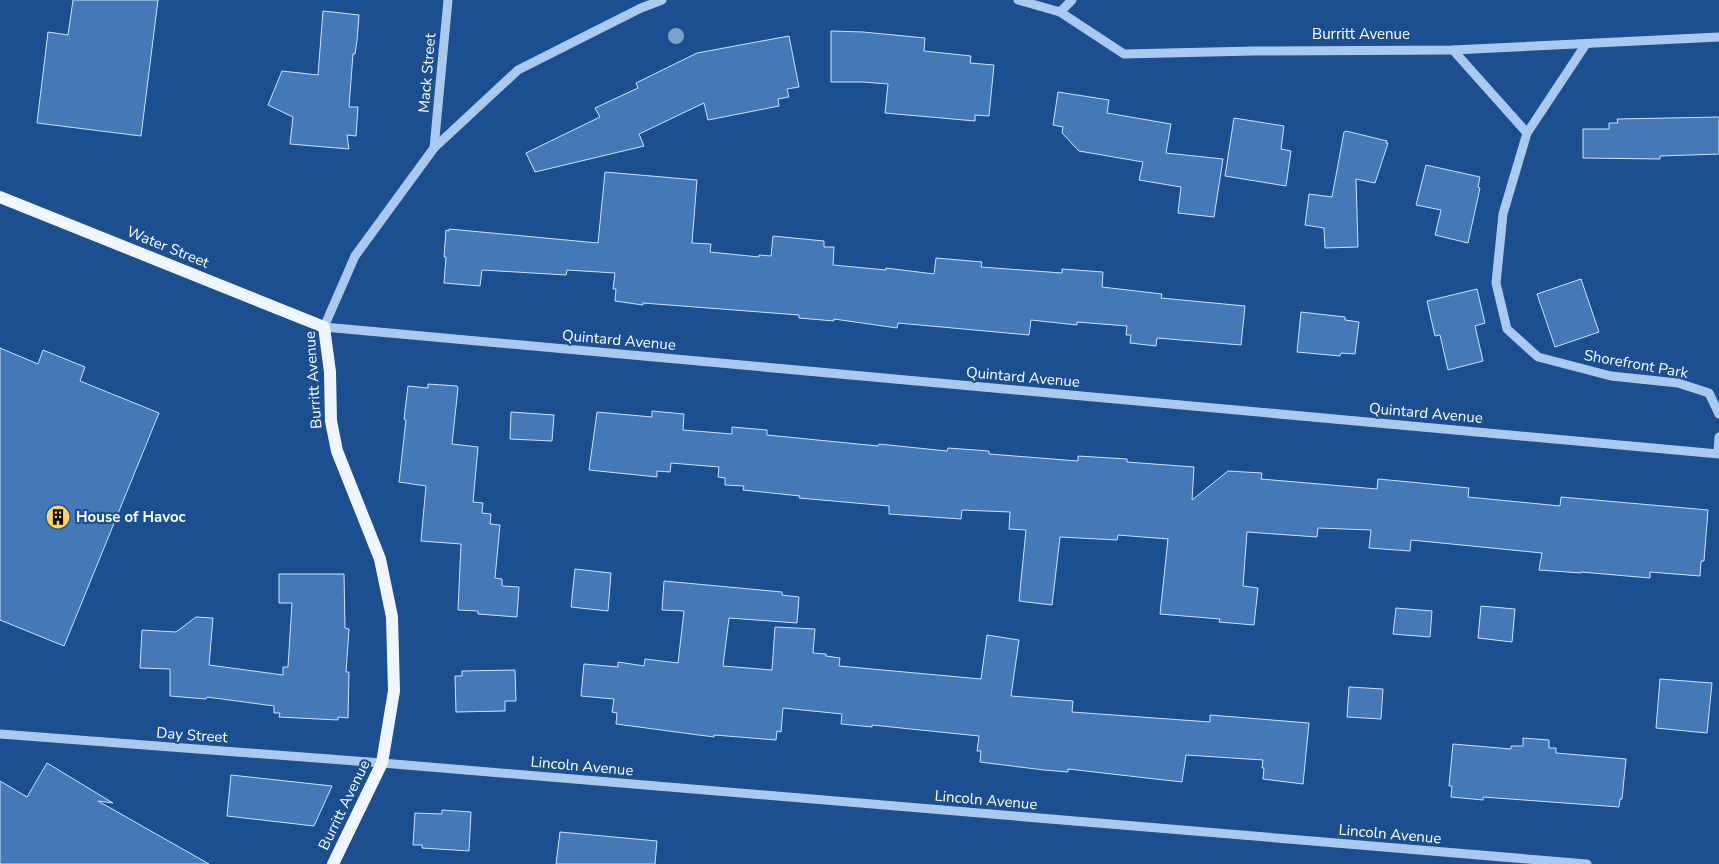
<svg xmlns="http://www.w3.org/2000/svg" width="1719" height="864" font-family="'Nunito Sans',sans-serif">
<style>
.building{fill:#4478b7;stroke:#cfe3fa}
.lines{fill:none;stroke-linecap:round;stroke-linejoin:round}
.minor{stroke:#a9c9ee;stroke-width:9}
.major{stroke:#f0f6ff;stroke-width:12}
.tree{fill:#7ea0ca}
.labels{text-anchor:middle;stroke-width:4.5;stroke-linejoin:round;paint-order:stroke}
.street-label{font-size:15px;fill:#fff;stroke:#1b4f8f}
.poi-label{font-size:15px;font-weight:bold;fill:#fff;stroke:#1b4f8f;text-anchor:start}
</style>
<rect width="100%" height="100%" fill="#1b4f8f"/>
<g class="building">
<path d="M73,0H158L141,136L37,123L48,32L68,35Z"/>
<path d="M323,11L359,15L357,41L355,54H353L349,107H358L356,136L347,135L349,149L290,144L293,117L268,105L282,71L318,75Z"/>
<path d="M831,31L863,32L925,38L924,51L971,56L970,63L994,65L989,116L975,115V121L885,113L888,84L863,82H831Z"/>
<path d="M789,36L799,87L787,89L789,97L778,99L779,106L708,120L704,103L639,134L644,146L535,172L526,153L600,117L595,108L638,88L636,83L697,53Z"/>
<path d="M1058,92L1109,100L1107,113L1171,124L1166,153L1223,159L1214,217L1178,213L1181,187L1139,180L1143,162L1079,151L1062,133L1063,127L1053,125Z"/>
<path d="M1719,117V154L1660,156V159L1583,158V129H1609V123H1618L1617,119Z"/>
<path d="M1234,118L1284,126L1281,149L1291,151L1286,186L1225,176Z"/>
<path d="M1346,131L1387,141L1386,143H1388L1375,183L1356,179L1358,247L1325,248L1324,228L1305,225L1309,194L1332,197L1344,132Z"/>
<path d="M1426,165L1480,177L1478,187L1480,188L1468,243L1435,235L1441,210L1416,205Z"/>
<path d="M605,172L697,180L692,243L711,244L710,252L759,257V255L771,256L773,236L824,241V247H834L833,265L886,270V268L934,274L936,258L982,262L981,267L1062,273V269L1103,272L1102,287L1162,294L1161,298L1245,306L1241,345L1157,338L1156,346L1130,343L1131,335H1126L1127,326L1077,322V325L1031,320L1029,335L898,323L897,328L834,319V321L799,318V315L643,303V305L615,301L616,289H613L615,273L567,270L566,275L482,270L480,286L444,283L446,257H444L446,230L449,231V229L598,243Z"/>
<path d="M1581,279L1599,332L1555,347L1537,294Z"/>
<path d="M1477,289L1485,323L1475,326L1483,361L1448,370L1440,335L1435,336L1427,301Z"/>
<path d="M1301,312L1345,317V320L1359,322L1355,354L1341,353L1340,356L1297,352Z"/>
<path d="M0,348L38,364L43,350L85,367L80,381L159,413L64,646L0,620Z"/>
<path d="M428,384L457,386L458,388L452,444L478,447L473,502L483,503L482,513L491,514L490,524L500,525L495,578L502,579V586L519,587L517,617L478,614V611L458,610L461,544L421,541L426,486L399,482L406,420L404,419L408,386L428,388Z"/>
<path d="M652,411L684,414L683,430L732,434V427L767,430V435L878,446L879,444L947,451L948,448L989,451V454L1078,461V456L1127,459V462L1194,467L1192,500L1228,471L1262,473L1261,479L1377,489L1378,479L1410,482L1469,488L1468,497L1560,506L1561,497L1708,510L1704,561H1701L1700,576L1650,572V578L1581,572V573L1539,570L1542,553L1411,540L1410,551L1369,548L1371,530L1318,528L1317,537L1247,532L1243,586L1258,588L1254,625L1219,622L1220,619L1160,614L1168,539L1118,535L1117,540L1060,537L1052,605L1019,601L1026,530L1009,529L1010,512L962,510L961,519L889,514V506L799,498L800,496L743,490L744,486L725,485V478L718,477L719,467L671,463L670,472L657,471V477L589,470L597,412L652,417Z"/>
<path d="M511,412L554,415L552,441L510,439Z"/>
<path d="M575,569L611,573L608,611L571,607Z"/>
<path d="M279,574H344L345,628L349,629L346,672H349L348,718L338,717V720L279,717L280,713H274V706L207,697L206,699L170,696V669L140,668L142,630L176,632L196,617L213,618L209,665L283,675V667H288L292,603H279Z"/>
<path d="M664,581L782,592V595L799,597L797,623L729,618L723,666L772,670L775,627L815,629L813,653L826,654V656L840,658L839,666L981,679L987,635L1019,640L1011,696L1073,701L1072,712L1210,722V715L1309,723L1303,784L1263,779L1264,768H1262L1263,760L1186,755L1182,782L1068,769V772L1044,770L980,762L981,751H977L979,736L872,725V727L841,724L842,714L783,708L781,732L777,731L776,740L714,735V737L616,724L617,713L612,712L614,699L581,696L584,664L618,667V662L644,666L645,659L678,663L684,611L662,610Z"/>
<path d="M1481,606L1515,609L1512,642L1478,638Z"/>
<path d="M1396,608L1432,611L1430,637L1393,634Z"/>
<path d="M515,670L516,701H505V711L456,712L455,676H462V671Z"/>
<path d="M1660,679L1712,683L1707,733L1656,728Z"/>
<path d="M1349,687L1383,689L1381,719L1347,717Z"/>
<path d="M1523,738L1549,740V748H1556V753L1626,759L1622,799H1620L1619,807L1483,797V800L1451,797L1452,786H1449L1453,744L1511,749V746H1523Z"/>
<path d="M47,763L113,803L98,801L209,864H0V781L27,797Z"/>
<path d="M231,775L332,786L314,826L227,816Z"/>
<path d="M442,810L471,812L469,851L422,848V845H413L415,813L442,814Z"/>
<path d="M560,832L657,841L655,864H556Z"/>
</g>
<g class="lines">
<g class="minor">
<path d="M662,0L641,8L518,70L434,148L355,256L324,327L1719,454"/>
<path d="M1018,0L1060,12L1124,54L1254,51L1453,50L1719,37"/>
<path d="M1060,12L1072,0"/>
<path d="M1586,44L1527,133L1503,214L1496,283L1507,329L1538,357L1611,376L1678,383L1709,393L1719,414"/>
<path d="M1453,50L1527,133"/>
<path d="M434,148L448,0"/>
<path d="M1718,453L1719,437"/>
<path d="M0,734L382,763L1587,864"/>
</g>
<path class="major" d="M0,197L324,327L330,372L331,421L337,451L380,559L392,617L394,691L382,763L333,864"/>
</g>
<circle class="tree" cx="676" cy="36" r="8"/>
<defs>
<symbol id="building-disc" viewBox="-11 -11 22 22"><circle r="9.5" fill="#ffd166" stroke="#1b4f8f"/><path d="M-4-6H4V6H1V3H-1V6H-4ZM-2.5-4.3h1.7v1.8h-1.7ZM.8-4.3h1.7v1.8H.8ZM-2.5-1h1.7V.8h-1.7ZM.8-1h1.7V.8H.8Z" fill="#111"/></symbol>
</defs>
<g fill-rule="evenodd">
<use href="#building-disc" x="44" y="503" width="28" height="28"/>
</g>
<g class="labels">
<g class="street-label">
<text x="1361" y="39">Burritt Avenue</text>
<text transform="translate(427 73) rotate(-85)" y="5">Mack Street</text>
<text transform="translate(168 247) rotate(22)" y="5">Water Street</text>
<text transform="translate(619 340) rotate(5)" y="5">Quintard Avenue</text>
<text transform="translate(1636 364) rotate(10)" y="5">Shorefront Park</text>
<text transform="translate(1023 377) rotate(5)" y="5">Quintard Avenue</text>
<text transform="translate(313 380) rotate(-94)" y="5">Burritt Avenue</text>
<text transform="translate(1426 413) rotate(5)" y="5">Quintard Avenue</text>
<text transform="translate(192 735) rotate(4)" y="5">Day Street</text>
<text transform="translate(582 766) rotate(5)" y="5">Lincoln Avenue</text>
<text transform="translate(986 800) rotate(5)" y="5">Lincoln Avenue</text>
<text transform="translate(344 805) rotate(-64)" y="5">Burritt Avenue</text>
<text transform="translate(1390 834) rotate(5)" y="5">Lincoln Avenue</text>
</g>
<g class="poi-label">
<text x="76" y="522">House of Havoc</text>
</g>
</g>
</svg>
